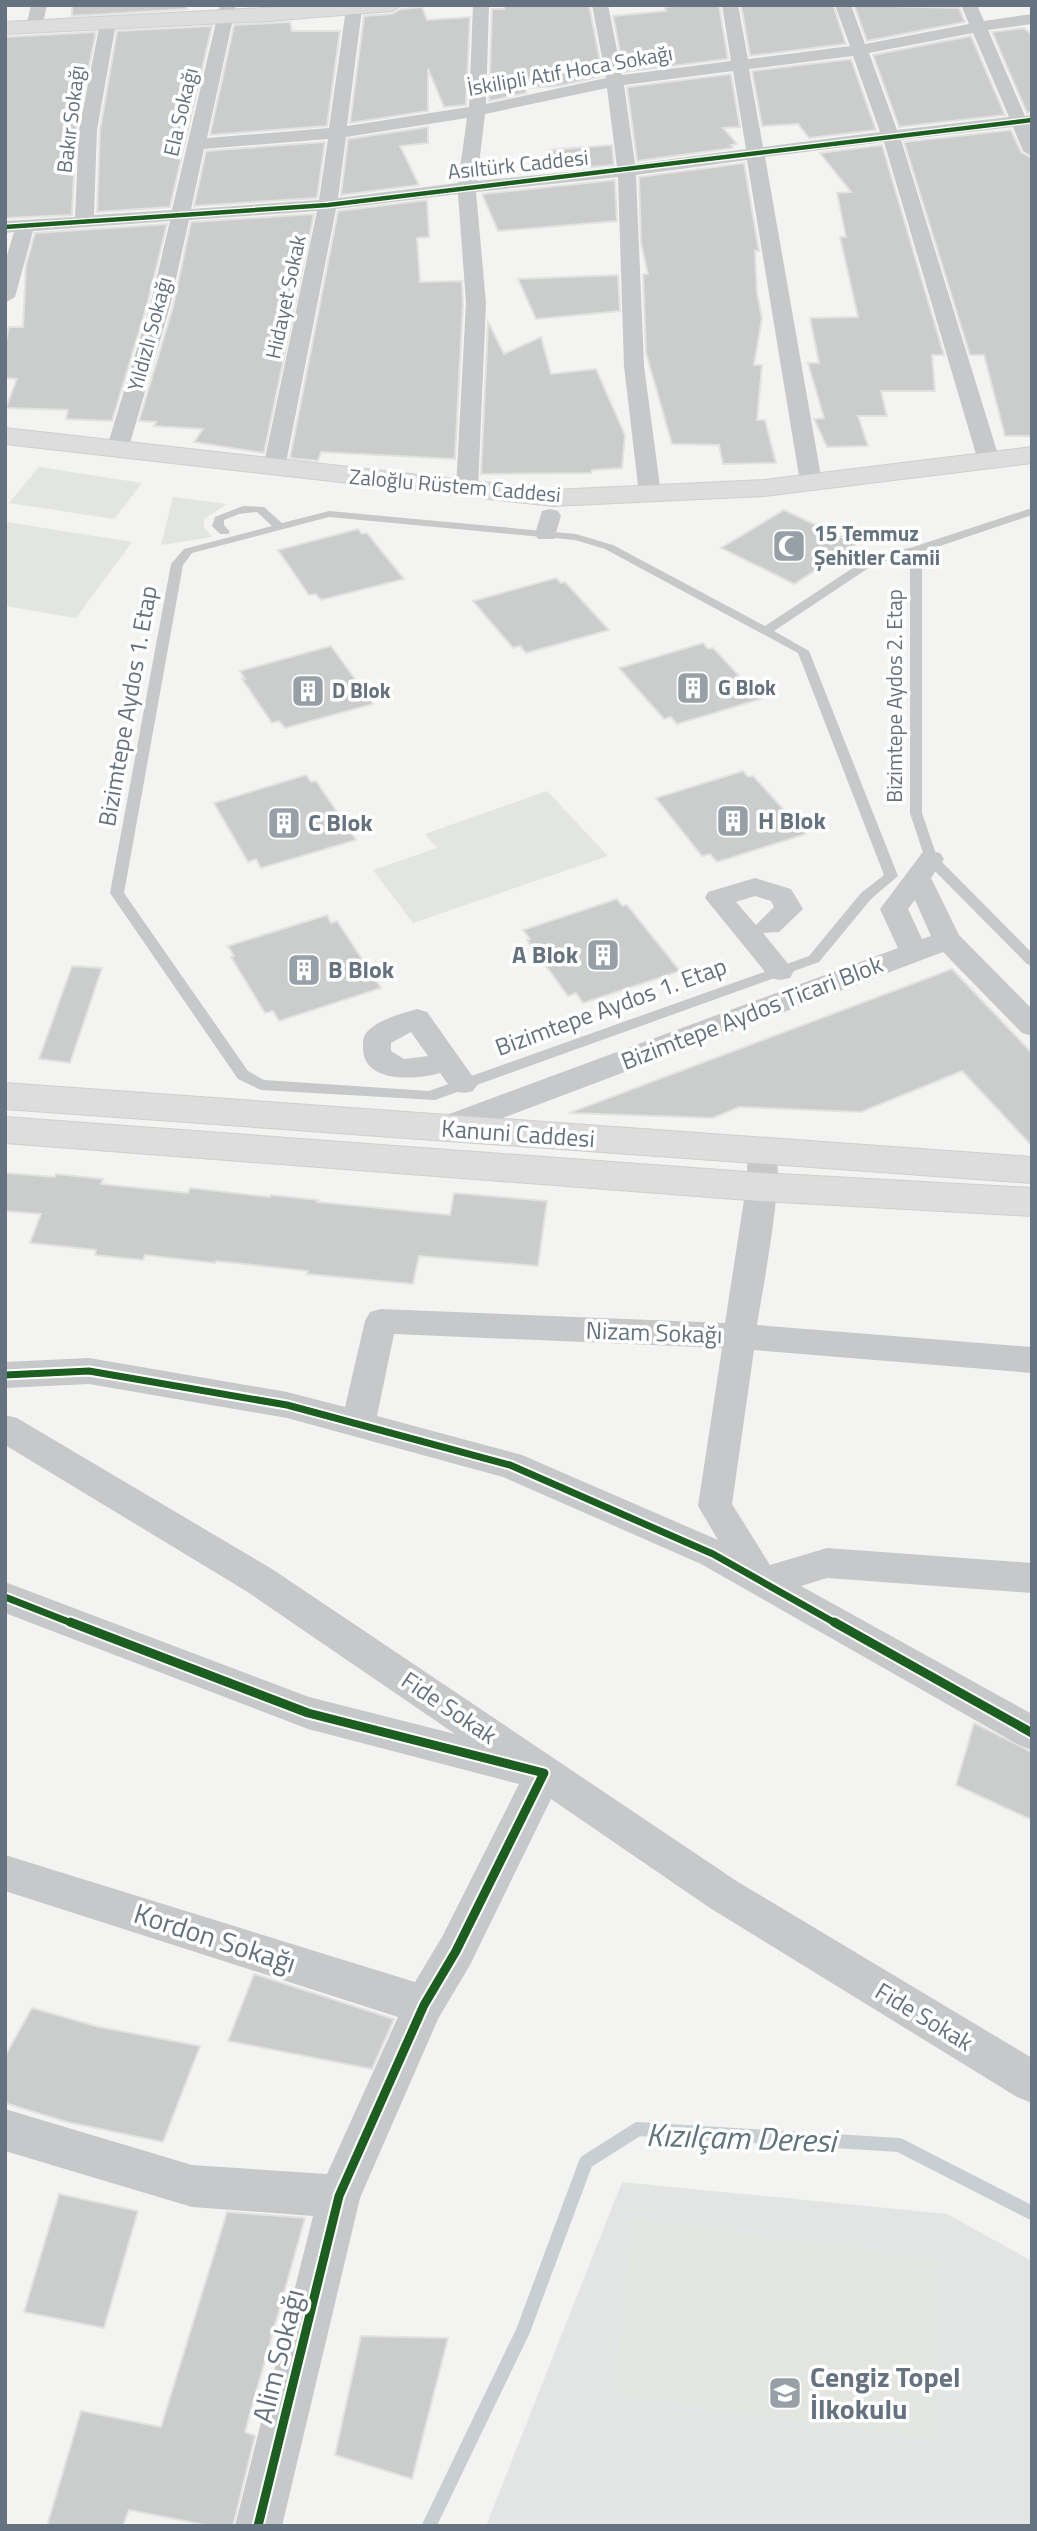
<svg xmlns="http://www.w3.org/2000/svg" width="1037" height="2531" font-family="'Titillium Web',sans-serif">
<style>
.built{fill:#e3e4e4}
.green{fill:#e2e5e0}
.lines{fill:none;stroke-linecap:round;stroke-linejoin:round}
.stream{stroke:#c8cfd2;stroke-width:14}
.building{fill:#cbcccc;stroke:#e2e2e1;stroke-width:2}
.secondary-casing{stroke:#cfcfcf;stroke-width:2}
.lane{fill:#c7c8c9;fill-rule:evenodd}
.street{fill:#c7c8c9;fill-rule:evenodd}
.secondary{fill:#ddd;fill-rule:evenodd}
.cycleway-far2-casing{stroke:#fff;stroke-width:7}
.cycleway-far1-casing{stroke:#fff;stroke-width:11}
.cycleway-casing{stroke:#fff;stroke-width:13}
.cycleway-far2{stroke:#1b5e20;stroke-width:4.5}
.cycleway-far1{stroke:#1b5e20;stroke-width:7}
.cycleway{stroke:#1b5e20;stroke-width:9}
.labels{text-anchor:middle;stroke-width:7;stroke-linejoin:round;paint-order:stroke}
.far-street-label{font-size:21px;fill:#65727f;stroke:#fff}
.far-poi-label{font-size:21px;font-weight:bold;fill:#65727f;stroke:#fff;text-anchor:start}
.street-label{font-size:24px;fill:#65727f;stroke:#fff}
.poi-label{font-size:24px;font-weight:bold;fill:#65727f;stroke:#fff;text-anchor:start}
.near-street-label{font-size:28px;fill:#65727f;stroke:#fff}
.near-poi-label{font-size:28px;font-weight:bold;fill:#65727f;stroke:#fff;text-anchor:start}
.near-water-label{font-size:32px;font-style:italic;fill:#60747d;stroke:#fff}
</style>
<rect width="100%" height="100%" fill="#f3f3f1"/>
<path class="built" d="M622,2182L947,2214L1032,2261V2526H486Z"/>
<g class="green">
<path d="M39,467L142,483L114,519L9,503Z"/>
<path d="M173,497L227,504L204,519V527L212,537L161,545Z"/>
<path d="M5,522H6L132,542L76,618L5,606Z"/>
<path d="M547,791L608,856L413,923L373,870L437,848L425,834Z"/>
<path d="M632,2219L937,2261L936,2440L615,2394Z"/>
</g>
<g class="lines">
<path class="stream" d="M429,2526L523,2331L586,2162L638,2129L899,2145L1032,2213"/>
</g>
<g class="building">
<path d="M72,5H185L187,9L72,16Z"/>
<path d="M504,5H589L603,76L559,86L526,88V93L489,101L492,9H504Z"/>
<path d="M689,5H719L728,59L624,72L613,16L666,11L664,7Z"/>
<path d="M741,5H833L846,44L750,56Z"/>
<path d="M854,5L959,8L965,22L867,41Z"/>
<path d="M422,7L427,20L470,17L466,105L444,107L428,69V111L350,123L364,16L392,14L401,9Z"/>
<path d="M290,22L292,31H340L327,126L210,135L234,25Z"/>
<path d="M212,26L170,207L97,212L100,130L117,31Z"/>
<path d="M1024,28L1032,35V112L1027,113L992,32Z"/>
<path d="M96,32L76,130L72,215L5,218V37Z"/>
<path d="M971,36L1005,115L899,127L873,55Z"/>
<path d="M851,59L876,130L809,138L798,124L762,126L752,71Z"/>
<path d="M731,74L740,127L723,128L737,144L731,145L733,148L637,161L627,87Z"/>
<path d="M428,127V143L400,146L419,185L341,195L348,139Z"/>
<path d="M1011,130L1021,152L1032,158V436H1005L984,355H970L904,142Z"/>
<path d="M325,142L317,198L194,206L206,151Z"/>
<path d="M612,145L614,165L559,170L549,150Z"/>
<path d="M882,145L944,355H932L935,391H881L887,416H858L868,446L827,447L814,419L824,418L808,363H819L810,318L858,317L840,237H846L837,193L851,192L820,153Z"/>
<path d="M744,163L759,251H755L757,293L762,318L754,365H762L757,420H765L776,463L723,464L719,445L672,444L646,353L643,274H648L641,243L639,177Z"/>
<path d="M615,180L617,221L498,231L482,194Z"/>
<path d="M427,200L429,237L417,238L420,282L462,281L463,303L455,459L321,452L318,461L290,458L338,211Z"/>
<path d="M314,214L264,453L194,442L203,429L154,426L156,422L139,421L173,307L191,222Z"/>
<path d="M167,224L147,305L112,421L66,419L68,410L6,408L17,379L5,378V345L9,327H23L26,265L35,233Z"/>
<path d="M618,275L620,311L536,319L518,279Z"/>
<path d="M488,322L504,354L541,337L551,374L596,369L625,435L622,468L592,470L591,473L481,474Z"/>
<path d="M784,510L856,544L794,584L721,548Z"/>
<path d="M358,529L362,534L367,533L404,579L321,600L316,594L309,595L278,550Z"/>
<path d="M556,578L561,583L565,582L609,630L526,653L520,646L513,648L473,601Z"/>
<path d="M703,643L708,649L713,648L761,699L677,724L671,717L664,719L619,668Z"/>
<path d="M331,646L373,704L285,728L279,721L272,723L242,679H245L240,671Z"/>
<path d="M743,771L748,777L753,776L806,834L717,862L710,854L702,856L656,798Z"/>
<path d="M306,775L311,782L316,781L356,840L261,868L256,859L248,862L214,803Z"/>
<path d="M617,899L622,906L627,905L680,971L583,1003L576,993L568,996L527,940L530,939L523,930Z"/>
<path d="M327,915L331,923L337,921L381,988L279,1021L273,1011L265,1013L231,957L234,956L228,946Z"/>
<path d="M72,966L102,968L70,1063L39,1059Z"/>
<path d="M952,969L1032,1053V1146L962,1071L861,1112L739,1107L713,1118L569,1113Z"/>
<path d="M5,1173L55,1177L56,1174L103,1179L101,1184L188,1193L190,1188L270,1197L271,1195L318,1200L317,1202L450,1215L454,1193L547,1201L538,1266L419,1256L413,1284L307,1274L308,1271L216,1261L215,1263L145,1255L143,1260L95,1255L96,1250L30,1243L41,1214L5,1211Z"/>
<path d="M974,1723L1032,1752V1820L956,1785Z"/>
<path d="M254,1974L394,2019L372,2069L228,2041Z"/>
<path d="M32,2008L99,2027L200,2046L163,2142L67,2122L5,2103V2056Z"/>
<path d="M59,2194L138,2211L104,2328L24,2312Z"/>
<path d="M227,2212L305,2218L245,2432L255,2436L233,2526H210L129,2510L123,2526H47L81,2411L161,2427Z"/>
<path d="M361,2336L448,2338L412,2479L335,2455Z"/>
</g>
<g class="lines">
<defs>
<g id="secondary">
<path d="M316,5H402L392,11L268,21L5,34V22Z"/>
<path d="M5,428L553,490L764,480L1032,447V463L764,496L553,506L5,444Z"/>
<path d="M5,1083L1032,1157V1183L5,1109Z"/>
<path d="M5,1117L761,1173L1032,1188V1216L761,1201L5,1143Z"/>
</g>
</defs>
<use href="#secondary" class="secondary-casing"/>
<path class="lane" d="M243,506L264,507L282,523L329,511L576,534L613,545L765,626L868,558L913,547L1032,508V515L922,552V813L937,857L1032,953V966L1027,964L926,862L910,813V555L876,563L774,631L809,651L898,876L871,899L819,962L435,1100L261,1090L238,1079L110,893L171,564L184,549L272,526L257,512L239,514L224,520V525L230,532L228,534H220L212,526L215,517ZM329,517L575,540L605,549L798,653L884,875L861,893L809,956L429,1091L264,1080L248,1071L124,893L183,565L192,553Z"/>
<g class="street">
<path d="M31,5H47L42,27L34,32L26,27Z"/>
<path d="M220,5H236L207,138L329,128L346,9L350,5L360,6L362,9L347,126L469,107L473,5H489L486,104L606,78L592,5H608L622,75L731,61L722,5H738L748,59L850,46L835,5H851L865,44L969,24L961,5H977L984,21L1032,14V24L988,30L1025,116L1032,115V156L1023,151L1013,127L901,140L1000,461L997,466H981L978,461L884,142L765,157L822,482L819,487H803L800,482L747,160L636,175L644,366L661,494L658,499H642L639,494L624,366L618,177L476,192L486,303L478,489L475,494H459L456,489L466,303L458,194L336,209L285,468L282,473H266L263,468L317,211L189,220L170,306L128,450L125,455H109L106,450L150,306L170,221L33,231L15,297L5,303V262L14,232L5,233V221L75,217L79,130L100,23L108,18L116,23L97,130L94,215L172,210ZM973,33L1009,117L897,130L869,53ZM853,56L880,132L763,147L749,69ZM733,71L746,149L635,164L624,85ZM607,88L617,167L477,181L485,114ZM467,118L458,183L338,198L346,137ZM328,139L319,200L191,209L204,149Z"/>
<path d="M550,509L558,511L561,516L554,539H538L535,534L542,511Z"/>
<path d="M931,851L940,853L944,859L931,878L959,935L1032,1009V1036L1022,1033L943,952L455,1136L444,1139L433,1136L429,1128L433,1120L898,948L880,909L922,853ZM915,900L931,936L922,939L908,909Z"/>
<path d="M755,878L791,889L803,909L779,932L763,933L794,971L790,978L780,980L770,978L705,898L708,892ZM755,896L771,901L774,907L756,925L736,902Z"/>
<path d="M417,1009L427,1012L473,1077L478,1084L473,1091C455,1097 450,1087 440,1073C417,1080 362,1084 363,1047C363,1042 363,1036 367,1032C379,1019 401,1014 417,1009ZM411,1032L428,1056L404,1059L391,1051V1043Z"/>
<path d="M763,1141L774,1144C787,1167 762,1292 757,1325L1032,1347V1373L754,1350L732,1504L770,1565L827,1548L1032,1563V1593L827,1578L801,1586L1032,1714V1750L1019,1745L701,1564L503,1477L287,1418L89,1384L5,1388V1362L89,1358L287,1392L345,1407L365,1321L370,1312L381,1309L725,1323L746,1187L748,1152L752,1144ZM394,1334L722,1348L698,1506L718,1540L522,1455L377,1416Z"/>
<path d="M5,1415L17,1418L272,1569L738,1882L1032,2058V2103L1017,2097L710,1908L551,1799L470,1965L438,2019L360,2198L282,2526H235L313,2216L192,2207L5,2151V2109L192,2165L327,2174L398,2017L5,1891V1855L415,1982L442,1937L519,1784L308,1729L5,1613V1582L309,1697L455,1734L246,1591L5,1445Z"/>
</g>
<use href="#secondary" class="secondary"/>
<defs>
<path id="cycleway-far2" d="M5,227L328,205L1032,120"/>
<g id="cycleway-far1">
<path d="M5,1375L89,1371L287,1405L510,1465L713,1554L837,1624"/>
<path d="M5,1597L74,1624"/>
</g>
<g id="cycleway">
<path d="M70,1622L308,1713L544,1773L456,1951L424,2005L339,2196L258,2526"/>
<path d="M834,1622L1032,1733"/>
</g>
</defs>
<use href="#cycleway-far2" class="cycleway-far2-casing"/>
<use href="#cycleway-far1" class="cycleway-far1-casing"/>
<use href="#cycleway" class="cycleway-casing"/>
<use href="#cycleway-far2" class="cycleway-far2"/>
<use href="#cycleway-far1" class="cycleway-far1"/>
<use href="#cycleway" class="cycleway"/>
</g>
<defs>
<symbol id="mosque-square" viewBox="-11 -11 22 22"><rect x="-9" y="-9" width="18" height="18" rx="4" fill="#979fa7" stroke="#fff"/><path d="M3.5-4.9A6 6 0 1 0 3.5 4.9A5 5 0 1 1 3.5-4.9Z" fill="#fff"/></symbol>
<symbol id="building-square" viewBox="-11 -11 22 22"><rect x="-9" y="-9" width="18" height="18" rx="4" fill="#979fa7" stroke="#fff"/><path d="M-4-6H4V6H1V3H-1V6H-4ZM-2.5-4.3h1.7v1.8h-1.7ZM.8-4.3h1.7v1.8H.8ZM-2.5-1h1.7V.8h-1.7ZM.8-1h1.7V.8H.8Z" fill="#fff"/></symbol>
<symbol id="school-square" viewBox="-11 -11 22 22"><rect x="-9" y="-9" width="18" height="18" rx="4" fill="#979fa7" stroke="#fff"/><path d="M0-5L7-2L0 1L-7-2ZM-4 1L0 2.5L4 1V4Q0 6-4 4Z" fill="#fff"/></symbol>
</defs>
<g fill-rule="evenodd">
<use href="#mosque-square" x="770" y="527" width="38" height="38"/>
<use href="#building-square" x="674" y="669" width="38" height="38"/>
<use href="#building-square" x="289" y="672" width="38" height="38"/>
<use href="#building-square" x="714" y="802" width="38" height="38"/>
<use href="#building-square" x="265" y="804" width="38" height="38"/>
<use href="#building-square" x="584" y="936" width="38" height="38"/>
<use href="#building-square" x="285" y="951" width="38" height="38"/>
<use href="#school-square" x="766" y="2374" width="38" height="38"/>
</g>
<g class="labels">
<g class="far-street-label">
<text transform="translate(570 71) rotate(-10)" y="7">İskilipli Atıf Hoca Sokağı</text>
<text transform="translate(181 112) rotate(-77)" y="7">Ela Sokağı</text>
<text transform="translate(71 119) rotate(-83)" y="7">Bakır Sokağı</text>
<text transform="translate(518 165) rotate(-6)" y="7">Asıltürk Caddesi</text>
<text transform="translate(286 297) rotate(-78)" y="7">Hidayet Sokak</text>
<text transform="translate(150 334) rotate(-75)" y="7">Yıldızlı Sokağı</text>
<text transform="translate(455 486) rotate(5)" y="7">Zaloğlu Rüstem Caddesi</text>
<text transform="translate(895 696) rotate(-90)" y="7">Bizimtepe Aydos 2. Etap</text>
</g>
<g class="far-poi-label">
<text x="814" y="541">15 Temmuz<tspan x="814" dy="24">Şehitler Camii</tspan></text>
<text x="718" y="695">G Blok</text>
<text x="332" y="698">D Blok</text>
</g>
<g class="street-label">
<text transform="translate(128 706) rotate(-80)" y="8">Bizimtepe Aydos 1. Etap</text>
<text transform="translate(611 1007) rotate(-20)" y="8">Bizimtepe Aydos 1. Etap</text>
<text transform="translate(752 1013) rotate(-21)" y="8">Bizimtepe Aydos Ticari Blok</text>
<text transform="translate(518 1134) rotate(4)" y="8">Kanuni Caddesi</text>
<text transform="translate(654 1333) rotate(2)" y="8">Nizam Sokağı</text>
<text transform="translate(449 1708) rotate(34)" y="8">Fide Sokak</text>
<text transform="translate(924 2017) rotate(31)" y="8">Fide Sokak</text>
</g>
<g class="poi-label">
<text x="758" y="829">H Blok</text>
<text x="308" y="831">C Blok</text>
<text x="578" y="963" text-anchor="end">A Blok</text>
<text x="328" y="978">B Blok</text>
</g>
<g class="near-street-label">
<text transform="translate(215 1938) rotate(18)" y="10">Kordon Sokağı</text>
<text transform="translate(278 2356) rotate(-76)" y="10">Alim Sokağı</text>
</g>
<g class="near-poi-label">
<text x="810" y="2387">Cengiz Topel<tspan x="810" dy="32">İlkokulu</tspan></text>
</g>
<g class="near-water-label">
<text transform="translate(741 2138) rotate(2)" y="11">Kızılçam Deresi</text>
</g>
</g>
<rect width="1037" height="2531" fill="none" stroke="#65727f" stroke-width="14"/>
</svg>
